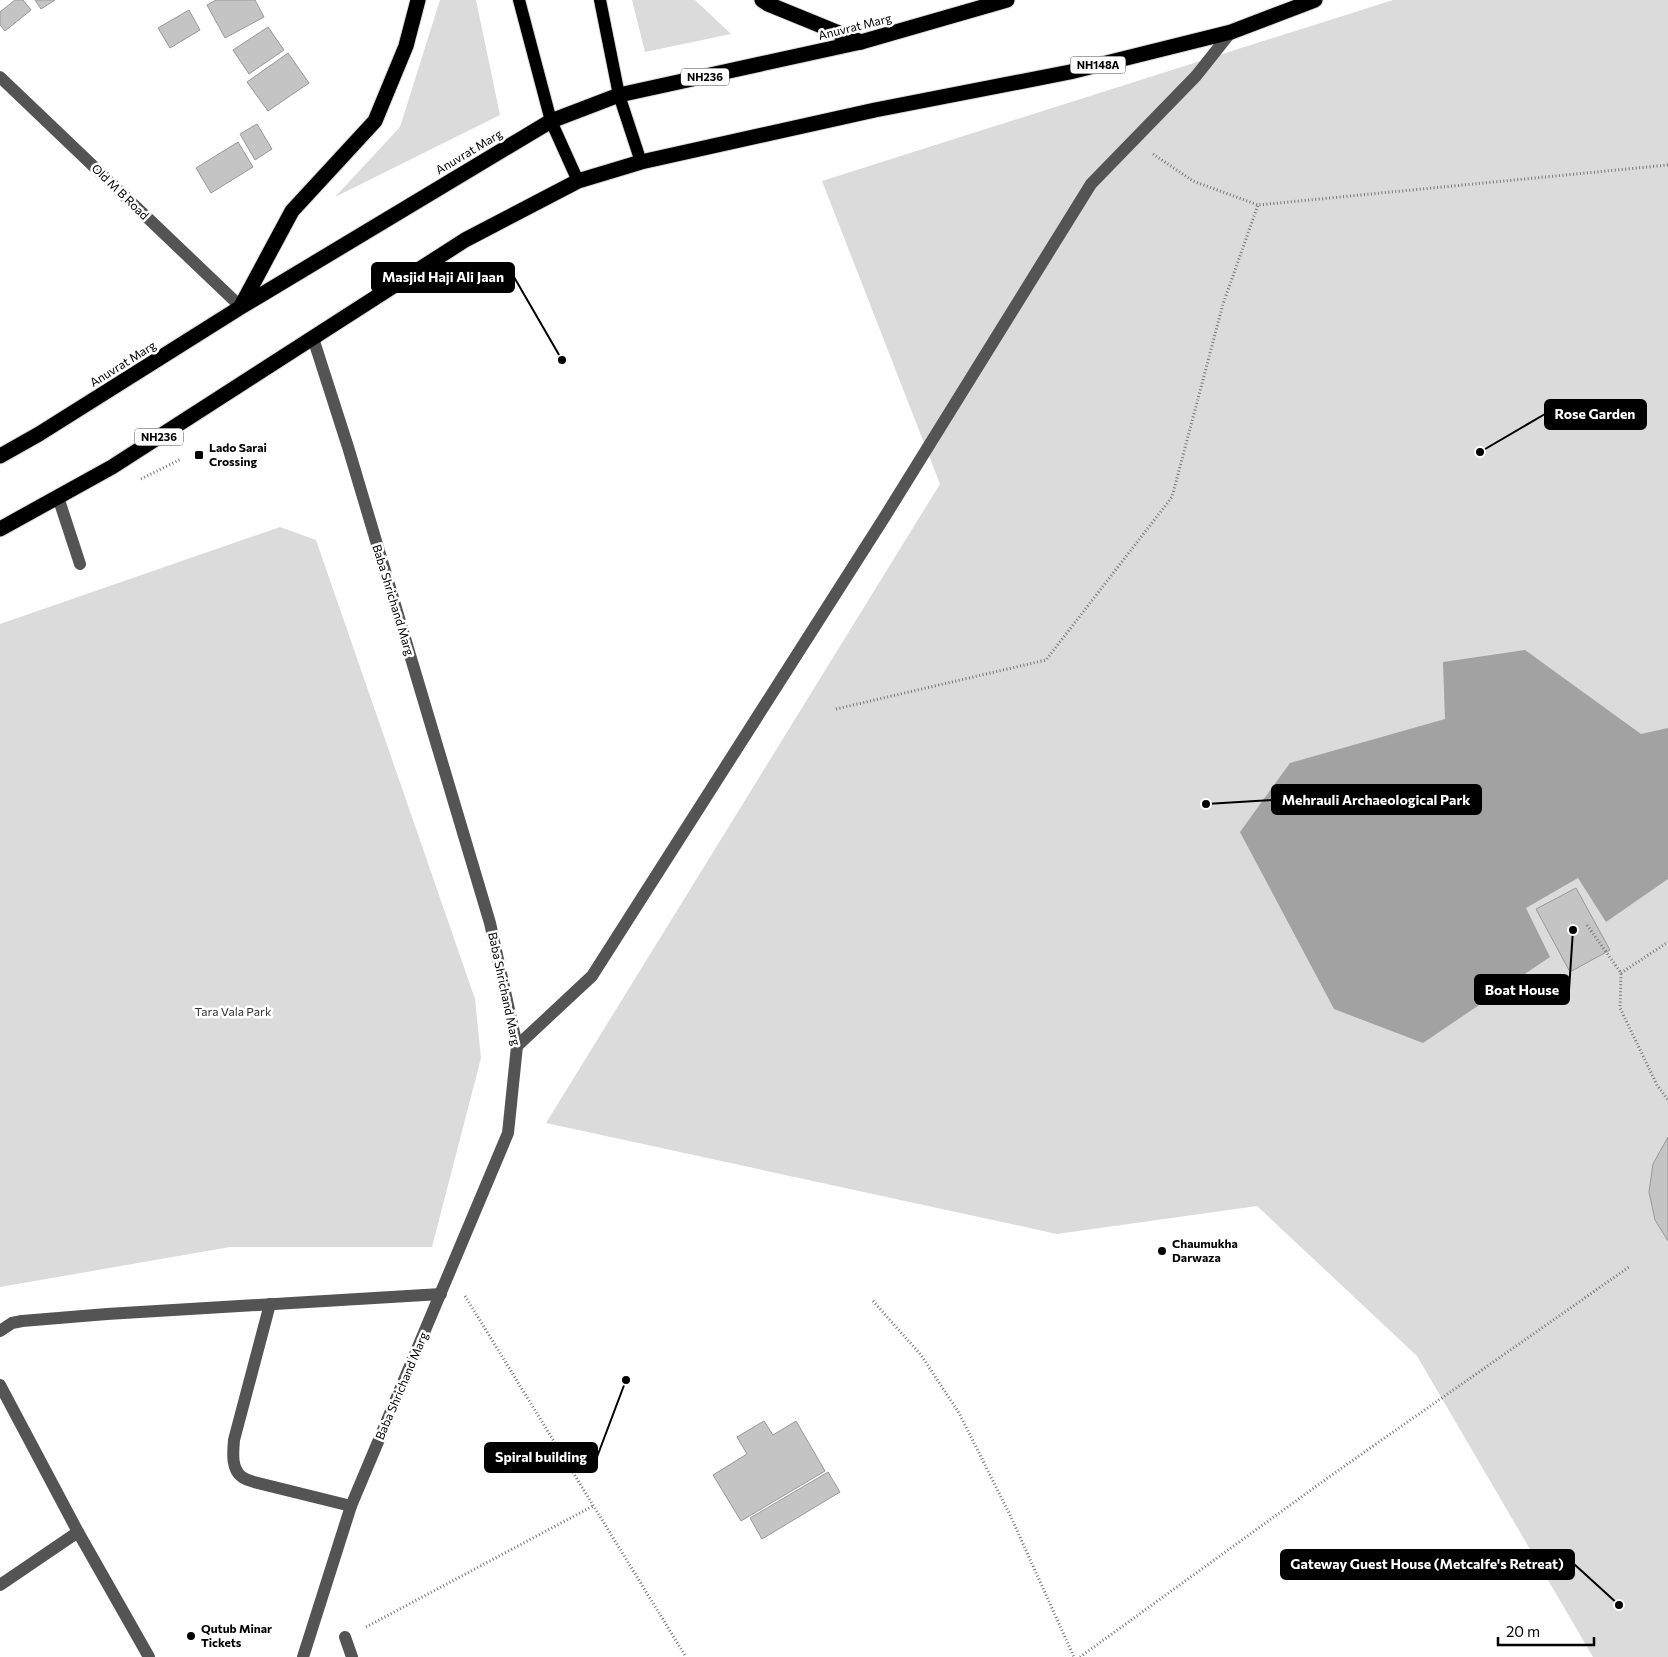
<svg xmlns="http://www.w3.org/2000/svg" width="1668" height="1657" font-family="Commissioner,sans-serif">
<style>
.green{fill:#dbdbdb}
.water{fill:#a2a2a2}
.building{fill:#c4c4c4;stroke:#989898}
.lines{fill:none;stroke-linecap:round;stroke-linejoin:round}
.major-casing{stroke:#dbdbdb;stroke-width:14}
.highway-casing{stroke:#dbdbdb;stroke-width:17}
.path{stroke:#767676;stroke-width:3;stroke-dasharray:1 2.5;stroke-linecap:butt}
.minor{stroke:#545454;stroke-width:12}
.major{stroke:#000;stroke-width:12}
.highway{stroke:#000;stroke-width:15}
.poi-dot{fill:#000;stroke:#fff;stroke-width:2}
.labels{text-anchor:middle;stroke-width:5;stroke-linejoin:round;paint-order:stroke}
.shield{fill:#fff;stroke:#4c4c4c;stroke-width:1}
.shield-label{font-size:11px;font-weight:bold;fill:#000}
.street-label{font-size:12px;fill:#000;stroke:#fff}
.poi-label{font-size:12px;font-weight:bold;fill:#000;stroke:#fff;text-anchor:start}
.park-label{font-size:12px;fill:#323232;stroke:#fff}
.leader{fill:none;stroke:#000;stroke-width:2}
.callout-dot{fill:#000;stroke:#fff;stroke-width:2}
.callout{fill:#000;stroke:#000;stroke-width:2}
.callout-label{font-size:14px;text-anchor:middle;font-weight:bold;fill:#fff}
</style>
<rect width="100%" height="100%" fill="#fff"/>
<g class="green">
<path d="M440,0H476L500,115L335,197L400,127Z"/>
<path d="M632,0H695L731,34L645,52Z"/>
<path d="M1393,0H1668V1657H1593L1417,1356L1257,1206L1057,1234L546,1123L940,484L822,181Z"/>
<path d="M280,527L316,540L475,999L481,1058L432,1247H230L0,1287V624Z"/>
</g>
<path class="water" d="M1525,650L1641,734L1668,728V879L1606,922L1578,878L1526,908L1550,957L1423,1043L1334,1009L1240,832L1290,763L1445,719L1443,662Z"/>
<g class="building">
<path d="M15,0H23L31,10L5,31L0,25V12Z"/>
<path d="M35,0H55L41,9Z"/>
<path d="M216,0H255L264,17L225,38L207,5Z"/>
<path d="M189,10L200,30L170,48L158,28Z"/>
<path d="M268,27L284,50L249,74L233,50Z"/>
<path d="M288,53L309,83L268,111L247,82Z"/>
<path d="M257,124L272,149L255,160L240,134Z"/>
<path d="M238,142L253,167L211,193L196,168Z"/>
<path d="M1576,888L1610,950L1570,972L1536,909Z"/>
<path d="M1668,1137V1241L1655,1220L1649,1192L1653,1164Z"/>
<path d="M764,1421L773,1435L796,1421L825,1471L741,1521L713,1475L747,1454L737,1437Z"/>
<path d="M828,1472L840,1492L762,1539L750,1518Z"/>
</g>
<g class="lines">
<defs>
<g id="major">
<path d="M519,0L551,121L578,181"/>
<path d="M600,0L619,95L641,162"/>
</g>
<g id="highway">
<path d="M762,0L768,4L861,42"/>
<path d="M241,306L292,211L375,121L406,46L418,0"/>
<path d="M0,456L39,434L241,307L551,121L619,95L861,42L1007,0"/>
<path d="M0,529L112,467L465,240L578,181L641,162L875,110L1070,72L1231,32L1315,0"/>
</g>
</defs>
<use href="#major" class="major-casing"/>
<use href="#highway" class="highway-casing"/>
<g class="path">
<path d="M1153,154L1193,181L1258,205L1668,165"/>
<path d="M141,479L181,459"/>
<path d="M836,709L1046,660L1172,497L1223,304L1258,205"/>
<path d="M1587,925L1621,973L1620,1008L1657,1085L1668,1100"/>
<path d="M1621,973L1668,942"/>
<path d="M465,1296L686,1657"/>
<path d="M873,1301L921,1355L959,1413L1010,1515L1074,1657"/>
<path d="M366,1627L593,1506"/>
<path d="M1080,1657L1336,1472L1629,1267"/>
</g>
<g class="minor">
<path d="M0,77L241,307"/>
<path d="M58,497L80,564"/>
<path d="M517,1046L592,976L884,518L1091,184L1196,76L1231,32"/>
<path d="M270,1304L234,1440C233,1452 231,1469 242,1477C245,1479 250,1481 254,1482L351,1506"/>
<path d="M0,1331L12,1323L22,1321L107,1314L441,1294"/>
<path d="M0,1385L78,1532L149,1657"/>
<path d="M0,1585L78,1532"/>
<path d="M345,1637L352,1657"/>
<path d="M303,1657L351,1506L508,1133L517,1046L490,923L348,447L313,338"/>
</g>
<use href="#major" class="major"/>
<use href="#highway" class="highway"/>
</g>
<g class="poi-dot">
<rect x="194" y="450" width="10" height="10" rx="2.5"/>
<circle cx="1162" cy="1251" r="5"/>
<circle cx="191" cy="1636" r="5"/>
</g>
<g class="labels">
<g class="shield">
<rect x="1070.5" y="56.5" width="55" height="17" rx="4"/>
<rect x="681" y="68.5" width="48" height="17" rx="4"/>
<rect x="135" y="428.5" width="48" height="17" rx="4"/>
</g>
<g class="shield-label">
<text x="1098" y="69">NH148A</text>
<text x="705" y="81">NH236</text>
<text x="159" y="441">NH236</text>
</g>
<g class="street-label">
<text transform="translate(855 27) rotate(-14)" y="4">Anuvrat Marg</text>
<text transform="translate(469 152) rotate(-31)" y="4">Anuvrat Marg</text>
<text transform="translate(120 192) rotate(44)" y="4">Old M B Road</text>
<text transform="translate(123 364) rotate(-32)" y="4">Anuvrat Marg</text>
<text transform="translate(393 600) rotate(73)" y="4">Baba Shrichand Marg</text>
<text transform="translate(504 989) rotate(78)" y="4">Baba Shrichand Marg</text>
<text transform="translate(402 1386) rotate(-67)" y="4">Baba Shrichand Marg</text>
</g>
<g class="poi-label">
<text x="209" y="452">Lado Sarai<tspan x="209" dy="14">Crossing</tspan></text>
<text x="1172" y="1248">Chaumukha<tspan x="1172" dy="14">Darwaza</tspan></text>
<text x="201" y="1633">Qutub Minar<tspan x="201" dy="14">Tickets</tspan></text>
</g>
<g class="park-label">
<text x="233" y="1016">Tara Vala Park</text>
</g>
</g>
<path class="leader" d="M562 360L514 277M1480 452L1545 414M1206 804L1272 800M1573 930L1569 990M626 1380L597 1457M1619 1605L1574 1564"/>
<g class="callout-dot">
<circle cx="562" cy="360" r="5"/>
<circle cx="1480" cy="452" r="5"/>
<circle cx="1206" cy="804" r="5"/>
<circle cx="1573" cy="930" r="5"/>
<circle cx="626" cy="1380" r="5"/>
<circle cx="1619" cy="1605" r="5"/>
</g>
<g class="callout">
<rect x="372" y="263" width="142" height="29" rx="5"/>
<rect x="1545" y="400" width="101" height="29" rx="5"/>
<rect x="1272" y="785" width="209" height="29" rx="5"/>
<rect x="1475" y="975" width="94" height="29" rx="5"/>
<rect x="485" y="1443" width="112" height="29" rx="5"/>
<rect x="1281" y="1550" width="293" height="29" rx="5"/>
</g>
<g class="callout-label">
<text x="443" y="282">Masjid Haji Ali Jaan</text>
<text x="1595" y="419">Rose Garden</text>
<text x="1376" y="805">Mehrauli Archaeological Park</text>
<text x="1522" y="995">Boat House</text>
<text x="541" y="1462">Spiral building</text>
<text x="1427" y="1569">Gateway Guest House (Metcalfe's Retreat)</text>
</g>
<path d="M1498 1637v8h96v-8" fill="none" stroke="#000000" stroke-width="2.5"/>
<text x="1506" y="1637" font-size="15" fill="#000000" stroke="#ffffff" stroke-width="4" paint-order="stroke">20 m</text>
</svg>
